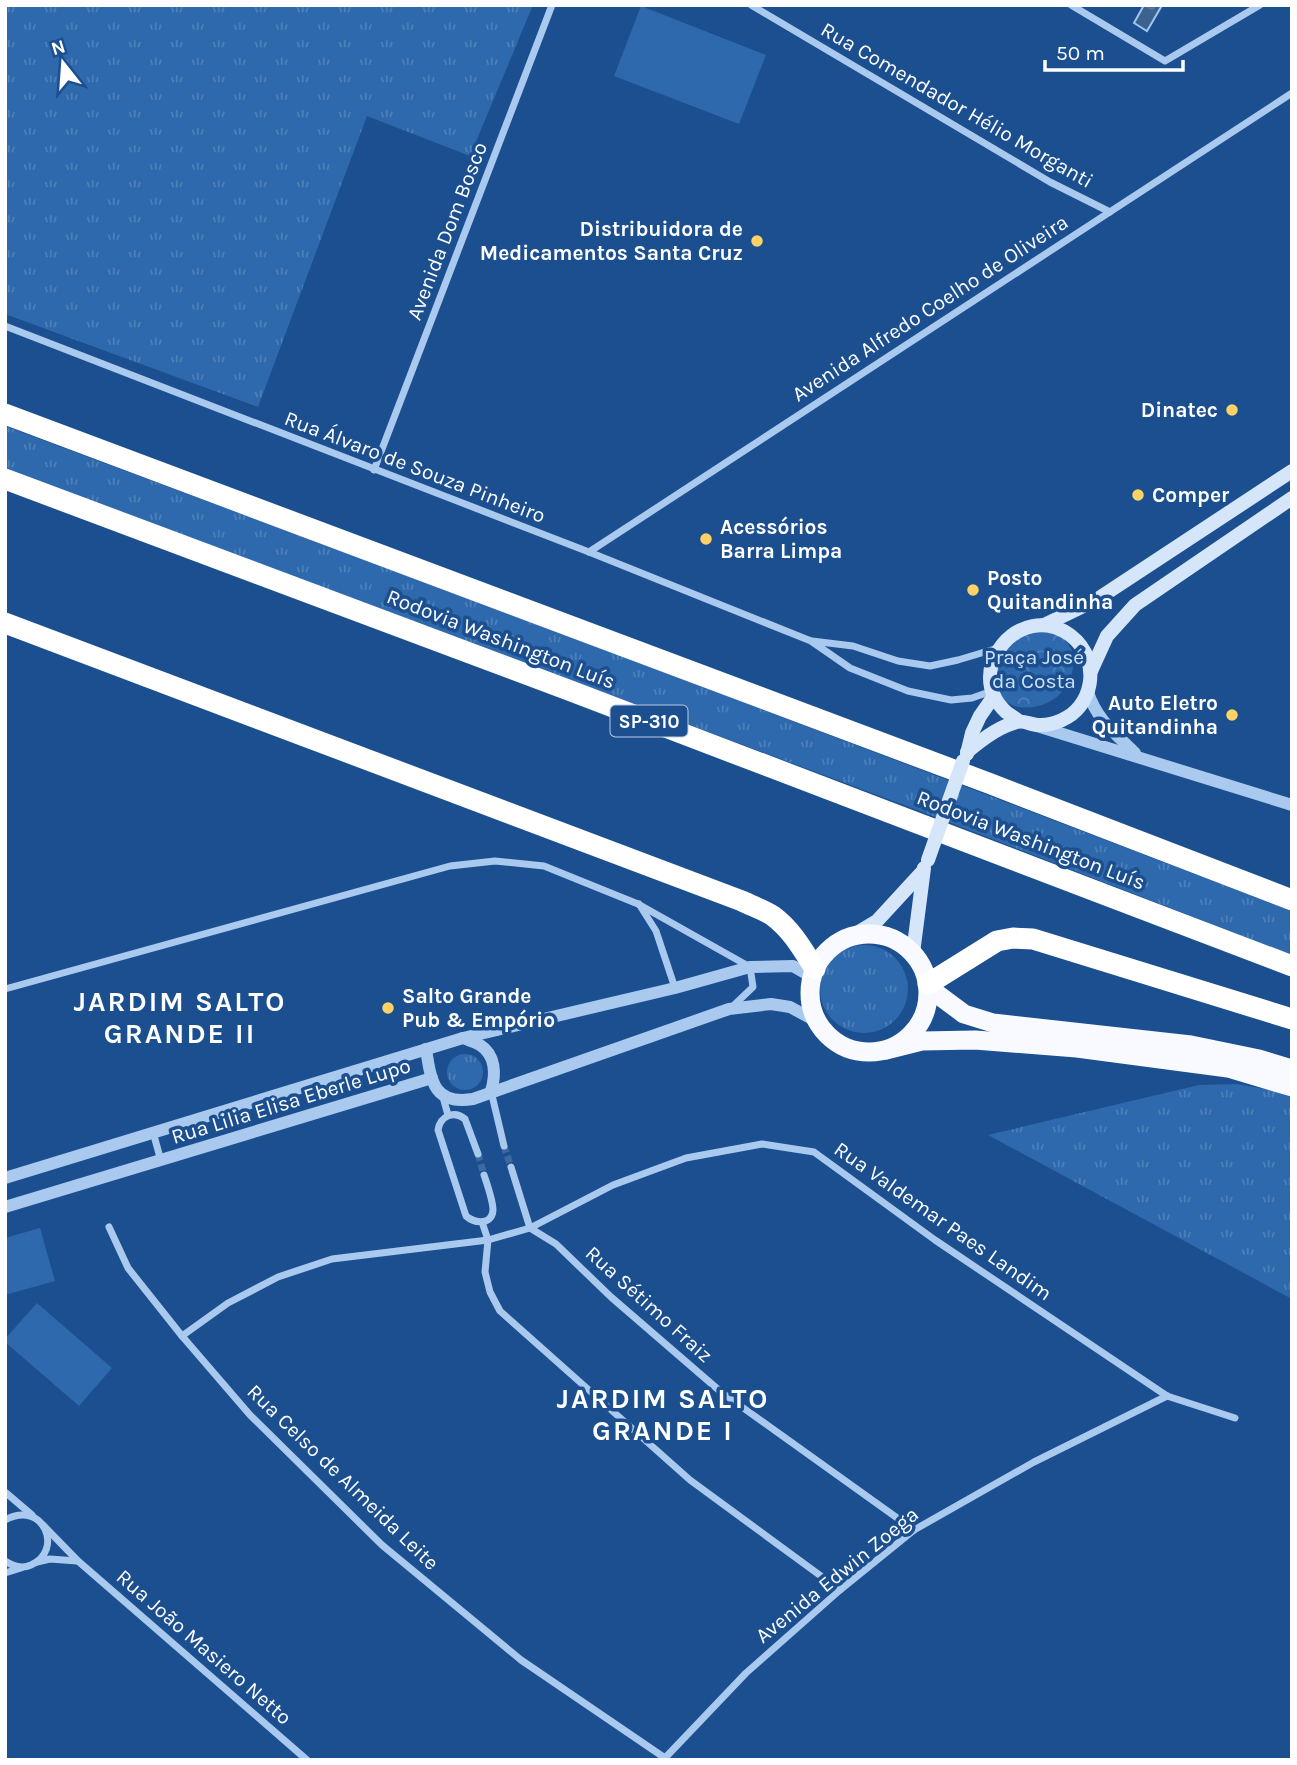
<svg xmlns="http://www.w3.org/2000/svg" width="1297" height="1765" font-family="Karla,sans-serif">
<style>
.grass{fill:url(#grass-tufts)}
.park{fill:url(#park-crowns)}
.pitch{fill:#2e69ad}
.water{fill:url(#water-ripples);stroke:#9cc4f0;stroke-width:2}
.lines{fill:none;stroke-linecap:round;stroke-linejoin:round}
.minor-tunnel{stroke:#3d69a0;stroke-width:7;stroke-dasharray:7 3.5;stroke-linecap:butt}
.minor{stroke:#a9c9ee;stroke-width:7}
.tertiary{stroke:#a9c9ee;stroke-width:12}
.secondary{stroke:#d6e6fa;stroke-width:14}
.trunk{stroke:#f8faff;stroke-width:19}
.motorway{stroke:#fff;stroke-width:21}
.secondary-bridge{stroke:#d6e6fa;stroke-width:14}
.poi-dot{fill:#ffd166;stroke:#1b4f8f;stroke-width:2.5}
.labels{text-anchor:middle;stroke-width:7;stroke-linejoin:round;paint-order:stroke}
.shield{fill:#1b4f8f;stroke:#bbcadd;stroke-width:2}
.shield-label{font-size:19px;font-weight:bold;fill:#fff}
.street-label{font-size:21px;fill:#fff;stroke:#1b4f8f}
.poi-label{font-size:21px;font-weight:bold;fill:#fff;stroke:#1b4f8f;text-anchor:start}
.park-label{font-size:21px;fill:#cfe3fa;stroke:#1b4f8f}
.district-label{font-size:28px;font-weight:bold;letter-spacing:2px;fill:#fff;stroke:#1b4f8f}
</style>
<defs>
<pattern id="grass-tufts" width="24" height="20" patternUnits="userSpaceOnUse" patternTransform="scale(1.75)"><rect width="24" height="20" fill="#2e69ad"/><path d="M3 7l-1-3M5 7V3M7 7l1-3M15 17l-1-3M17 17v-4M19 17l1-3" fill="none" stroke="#4d80b9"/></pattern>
<pattern id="park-crowns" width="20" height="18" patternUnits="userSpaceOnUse" patternTransform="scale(1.75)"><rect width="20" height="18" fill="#2e69ad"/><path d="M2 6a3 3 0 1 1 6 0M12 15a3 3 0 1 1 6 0" fill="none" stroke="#4d80b9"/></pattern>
<pattern id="water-ripples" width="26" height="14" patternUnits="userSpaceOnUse" patternTransform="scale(1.75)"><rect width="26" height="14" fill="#3c6290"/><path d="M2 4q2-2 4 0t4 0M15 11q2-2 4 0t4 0" fill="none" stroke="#597aa1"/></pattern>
</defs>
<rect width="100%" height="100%" fill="#1b4f8f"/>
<g class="grass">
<path d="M5,5H533L470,156L367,116L258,407L5,314Z"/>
<path d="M5,426L587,643L1292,911V955L912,808L5,469Z"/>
<circle cx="864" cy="989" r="44"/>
<circle cx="465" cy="1072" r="18"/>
<path d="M1237,1084L1276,1091L1292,1096V1299L988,1135L1199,1085Z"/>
</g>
<path class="park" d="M1029,631L1060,634C1063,638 1067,642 1070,647C1075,655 1074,664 1072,673C1069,681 1065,690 1058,696C1038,713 998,714 996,681C995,676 994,669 995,665C998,649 1016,640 1029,631Z"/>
<g class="pitch">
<path d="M641,6L766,55L739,124L614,76Z"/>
<path d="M40,1228L55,1281L5,1295V1238Z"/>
<path d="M37,1303L112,1368L79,1406L5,1342V1339Z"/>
</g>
<path class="water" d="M1144,5H1158L1161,7L1147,31L1134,23Z"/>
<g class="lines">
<g class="minor-tunnel">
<path d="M504,1146L511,1167"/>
<path d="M478,1154L484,1175"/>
</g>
<g class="minor">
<path d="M751,5L1050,182L1110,212"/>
<path d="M1071,5L1165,61L1260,5"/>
<path d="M5,326L589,552L811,641L850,668L908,691L951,700L972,698L992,691"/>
<path d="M374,470L552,5"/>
<path d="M589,552L1292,93"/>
<path d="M812,641L853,646L898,661L930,666L958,660L998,648"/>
<path d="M639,904L656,931L675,988"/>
<path d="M5,989L450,866L495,861L544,866L638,904L750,967L753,987L732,1007"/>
<path d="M491,1091L504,1146"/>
<path d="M443,1097L448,1115"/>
<path d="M153,1132L161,1161"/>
<path d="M478,1154L465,1119C454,1110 440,1116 438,1130L466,1216C474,1223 492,1226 493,1210C493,1201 487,1184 484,1175"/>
<path d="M511,1167L530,1228L556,1244L611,1297L721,1392L914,1530"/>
<path d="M482,1222L488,1240L485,1272L490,1292L500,1311L690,1480L840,1590"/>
<path d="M109,1227L128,1268L182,1336L250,1415L382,1545L521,1660L665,1758"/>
<path d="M182,1336L228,1303L278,1277L332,1259L488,1240L530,1228L613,1185L686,1158L762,1144L814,1152L935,1240L1167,1396L1235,1418"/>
<path d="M5,1492L32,1515"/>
<path d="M5,1520C44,1499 64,1551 31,1565C22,1569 14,1567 5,1561"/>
<path d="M43,1525L78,1561L307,1760"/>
<path d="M37,1562L50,1559L77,1561"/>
<path d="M5,1573L21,1568"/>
<path d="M665,1758L746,1673L840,1590L914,1530L1034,1462L1167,1396"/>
</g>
<g class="tertiary">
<path d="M1088,692C1096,719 1116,734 1135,753"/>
<path d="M1037,726L1292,805"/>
<path d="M463,1038C468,1040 475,1042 480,1045C496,1055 496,1075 491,1091"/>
<path d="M426,1049C431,1082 434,1105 473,1099L729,1009L771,1004L790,1007L816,1021"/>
<path d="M5,1178L463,1038L675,988L750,967L793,966L812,977"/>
<path d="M5,1207L432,1078"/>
</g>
<g class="secondary">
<path d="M1044,625L1096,600L1292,471"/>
<path d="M1091,671L1107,636L1135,605L1292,498"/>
<path d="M967,752C981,740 999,726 1017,722C1024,720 1031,725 1038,725C1053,726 1071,718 1080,706C1090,693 1093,675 1088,660C1085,650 1078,641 1070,635C1020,599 961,671 1006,712C1010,715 1015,718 1019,721"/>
<path d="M967,754L972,733L980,716L994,696"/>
<path d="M847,939L877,921L923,871"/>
<path d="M913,953L924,868"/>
</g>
<g class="trunk">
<circle cx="869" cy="993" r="59"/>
<path d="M929,988L964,1014L993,1023L1191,1045L1259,1059L1292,1069"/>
<path d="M886,1050L922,1041L975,1040L1077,1048L1228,1068L1292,1087"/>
</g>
<g class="motorway">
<path d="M5,414L991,784L1292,900"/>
<path d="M5,479L571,691L1292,966"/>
<path d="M5,623L742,901C752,906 764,910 773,916C792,930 803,950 815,969"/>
<path d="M928,984L997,941L1013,938L1033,939L1292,1019"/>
</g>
<path class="secondary-bridge" d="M928,860L963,761"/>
</g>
<g class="poi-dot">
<circle cx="757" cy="241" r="7"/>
<circle cx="1232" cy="410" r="7"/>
<circle cx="1138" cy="495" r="7"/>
<circle cx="706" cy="539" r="7"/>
<circle cx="973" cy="590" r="7"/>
<circle cx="1232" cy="715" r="7"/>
<circle cx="388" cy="1008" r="7"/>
</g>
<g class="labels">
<rect class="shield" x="610.5" y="705.5" width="77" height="31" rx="5"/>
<g class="shield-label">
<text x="649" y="728">SP-310</text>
</g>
<g class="street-label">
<text transform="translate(957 105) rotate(30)" y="7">Rua Comendador Hélio Morganti</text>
<text transform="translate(447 231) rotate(-69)" y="7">Avenida Dom Bosco</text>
<text transform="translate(930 308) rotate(-33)" y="7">Avenida Alfredo Coelho de Oliveira</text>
<text transform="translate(415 467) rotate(21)" y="7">Rua Álvaro de Souza Pinheiro</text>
<text transform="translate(501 639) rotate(21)" y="7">Rodovia Washington Luís</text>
<text transform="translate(1031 840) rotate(21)" y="7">Rodovia Washington Luís</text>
<text transform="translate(291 1101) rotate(-17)" y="7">Rua Lilia Elisa Eberle Lupo</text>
<text transform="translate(943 1221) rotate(35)" y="7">Rua Valdemar Paes Landim</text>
<text transform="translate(649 1304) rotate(42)" y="7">Rua Sétimo Fraiz</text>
<text transform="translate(343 1477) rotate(44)" y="7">Rua Celso de Almeida Leite</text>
<text transform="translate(837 1575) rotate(-39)" y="7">Avenida Edwin Zoega</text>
<text transform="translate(204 1647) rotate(41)" y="7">Rua João Masiero Netto</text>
</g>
<g class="poi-label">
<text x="743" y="236" text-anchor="end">Distribuidora de<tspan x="743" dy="24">Medicamentos Santa Cruz</tspan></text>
<text x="1218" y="417" text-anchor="end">Dinatec</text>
<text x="1152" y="502">Comper</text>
<text x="720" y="534">Acessórios<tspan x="720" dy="24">Barra Limpa</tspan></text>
<text x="987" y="585">Posto<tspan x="987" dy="24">Quitandinha</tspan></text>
<text x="1218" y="710" text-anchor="end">Auto Eletro<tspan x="1218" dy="24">Quitandinha</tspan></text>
<text x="402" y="1003">Salto Grande<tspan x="402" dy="24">Pub &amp; Empório</tspan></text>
</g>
<g class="park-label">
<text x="1034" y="664">Praça José<tspan x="1034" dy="24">da Costa</tspan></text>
</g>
<g class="district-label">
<text x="180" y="1011">JARDIM SALTO<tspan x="180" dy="32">GRANDE II</tspan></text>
<text x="663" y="1408">JARDIM SALTO<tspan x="663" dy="32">GRANDE I</tspan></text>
</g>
</g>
<rect width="1297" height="1765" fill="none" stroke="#ffffff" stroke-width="14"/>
<g transform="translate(63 63) rotate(343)" stroke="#1b4f8f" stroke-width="5" paint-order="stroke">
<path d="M0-5L12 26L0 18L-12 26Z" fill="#ffffff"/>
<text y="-10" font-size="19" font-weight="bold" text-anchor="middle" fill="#ffffff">N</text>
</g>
<path d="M1045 60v10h138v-10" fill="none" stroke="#ffffff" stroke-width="3.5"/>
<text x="1056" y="60" font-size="21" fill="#ffffff" stroke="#1b4f8f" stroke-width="5" paint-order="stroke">50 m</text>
</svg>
